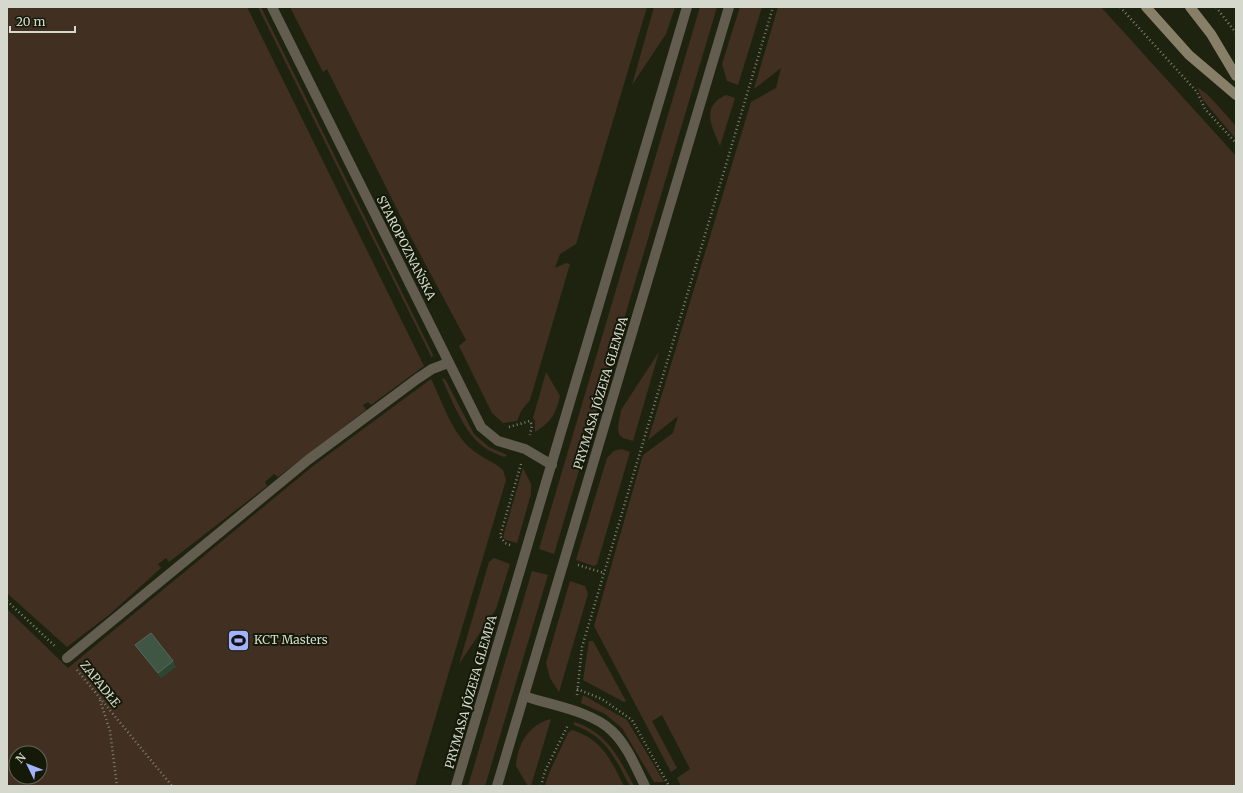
<svg xmlns="http://www.w3.org/2000/svg" width="1243" height="793" font-family="Merriweather,serif">
<style>
.green{fill:#413022;fill-rule:evenodd}
.lines{fill:none;stroke-linecap:round;stroke-linejoin:round}
.path{stroke:#7e8273;stroke-width:2.5;stroke-dasharray:1 3;stroke-linecap:butt}
.service{stroke:#625d4f;stroke-width:10}
.minor{stroke:#625d4f;stroke-width:10}
.tertiary{stroke:#625d4f;stroke-width:10}
.secondary{stroke:#887f69;stroke-width:10}
.wall{fill:#2c4633}
.building{fill:#3e5643;stroke:#566a59}
.labels{text-anchor:middle;stroke-width:4;stroke-linejoin:round;paint-order:stroke}
.street-label{font-size:12px;fill:#d5d9cd;stroke:#151907}
.poi-label{font-size:12px;fill:#d5d9cd;stroke:#151907;text-anchor:start}
</style>
<rect width="100%" height="100%" fill="#1e2310"/>
<g class="green">
<path d="M7,7H247L424,366L371,405L368,402L363,405L366,410L278,477L274,474L265,482L267,486L169,562L166,558L158,564L161,568L110,614L67,647L7,593Z"/>
<path d="M258,7H261L433,355L432,358Z"/>
<path d="M290,7H647L576,244L560,254L555,268L566,263L570,264L530,400L521,411L517,421L503,423L492,413L459,346L466,340L412,239L327,69L323,72Z"/>
<path d="M654,7H675L666,34L632,85Z"/>
<path d="M700,7H717L554,554L539,549Z"/>
<path d="M740,7H762L738,85L727,81L722,64Z"/>
<path d="M778,7H1101L1236,156V786H681L677,778L690,769L662,715L652,721L677,768L671,772L594,626L643,455L673,433L678,416L648,440L751,102L776,88L781,68L754,89Z"/>
<path d="M1197,87L1208,95L1236,126V139L1203,100Z"/>
<path d="M726,95L735,98L720,146C712,126 700,107 726,95Z"/>
<path d="M659,352L633,441L623,438L619,434L618,427L621,410Z"/>
<path d="M546,372L560,396C556,414 551,422 535,432V421L533,418Z"/>
<path d="M442,378L445,379L474,434L489,447L507,455L504,457C494,453 484,449 477,441C464,430 449,395 442,378Z"/>
<path d="M431,379C442,401 451,430 469,447C479,457 493,461 503,470L506,480L415,786H7V609L68,668L313,466ZM16,753H40V777H16Z"/>
<path d="M621,449L630,452L597,564L594,566L576,560L607,458L614,451Z"/>
<path d="M523,468L531,484V494L517,543L506,540L503,537Z"/>
<path d="M494,558L510,564L496,609L459,664L489,562Z"/>
<path d="M532,571L548,575L485,786H468Z"/>
<path d="M570,581L585,586L588,594L559,692L550,678L546,663Z"/>
<path d="M589,641H593L626,701L624,702L583,680Z"/>
<path d="M583,695L627,720L664,782H654L622,728L605,714L581,703Z"/>
<path d="M551,719L531,786H528L516,766C517,745 529,724 551,719Z"/>
<path d="M574,722C607,732 619,758 634,786H630C614,757 607,737 574,725Z"/>
<path d="M572,730C603,740 610,759 624,786H545L549,773L568,733Z"/>
</g>
<g class="lines">
<g class="path">
<path d="M1120,7L1197,92L1205,109L1236,143"/>
<path d="M1216,7L1236,33"/>
<path d="M509,427L530,421L532,425L530,435"/>
<path d="M510,545L505,543L500,536L521,464"/>
<path d="M578,565L604,573"/>
<path d="M7,601L56,647"/>
<path d="M77,670L172,786"/>
<path d="M577,689L602,699L632,720L669,786"/>
<path d="M577,695L582,647L773,7"/>
<path d="M100,700L110,731L117,786"/>
<path d="M541,786L545,771L568,725"/>
</g>
<path class="service" d="M67,658L308,460L417,379L432,369L448,363"/>
<g class="minor">
<path d="M272,7L481,427L498,441L525,449L552,465"/>
<path d="M524,696C550,705 592,711 612,731C627,745 636,768 645,786"/>
</g>
<g class="tertiary">
<path d="M456,786L687,7"/>
<path d="M497,786L729,7"/>
</g>
<g class="secondary">
<path d="M1146,7L1189,55L1236,95"/>
<path d="M1190,7L1211,34L1236,76"/>
</g>
</g>
<path class="wall" d="M135,645L173,661L176,667L161,678Z"/>
<path class="building" d="M151,633L173,661L158,673L135,645Z"/>
<defs>
<symbol id="stadium-square" viewBox="-11 -11 22 22"><rect x="-9" y="-9" width="18" height="18" rx="4" fill="#a2b2fd" stroke="#151907"/><path d="M0-5a6.5 5 0 1 0 0 10a6.5 5 0 1 0 0-10ZM-3.5-1.8h7v3.6h-7Z" fill="#111"/></symbol>
</defs>
<g fill-rule="evenodd">
<use href="#stadium-square" x="226" y="628" width="25" height="25"/>
</g>
<g class="labels">
<g class="street-label">
<text transform="translate(406 248) rotate(63)" y="4">STAROPOZNAŃSKA</text>
<text transform="translate(601 393) rotate(-73)" y="4">PRYMASA JÓZEFA GLEMPA</text>
<text transform="translate(100 684) rotate(51)" y="4">ZAPADŁE</text>
<text transform="translate(471 692) rotate(-74)" y="4">PRYMASA JÓZEFA GLEMPA</text>
</g>
<g class="poi-label">
<text x="254" y="644">KCT Masters</text>
</g>
</g>
<rect width="1243" height="793" fill="none" stroke="#d5d9cd" stroke-width="16"/>
<g transform="translate(28 765) rotate(313)"><circle r="19" fill="#151907" stroke="#626656"/>
<path d="M0-3L7 15L0 10L-7 15Z" fill="#a2b2fd"/>
<text y="-6" font-size="11" font-weight="bold" text-anchor="middle" fill="#d5d9cd">N</text>
</g>
<path d="M10 26v6h65v-6" fill="none" stroke="#d5d9cd" stroke-width="2"/>
<text x="16" y="26" font-size="12" fill="#d5d9cd" stroke="#151907" stroke-width="3" paint-order="stroke">20 m</text>
</svg>
